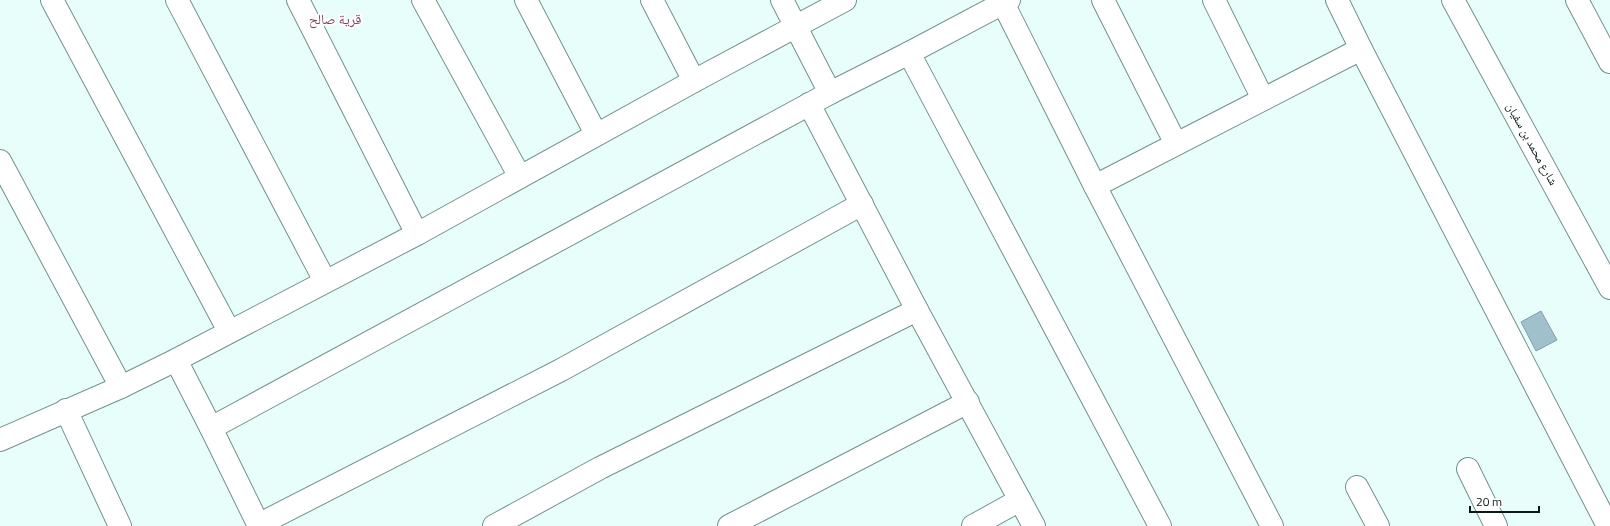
<svg xmlns="http://www.w3.org/2000/svg" width="1610" height="526" font-family="'Titillium Web','Noto Naskh Arabic',sans-serif">
<style>
.building{fill:#a0c0cb;stroke:#809faa}
.lines{fill:none;stroke-linecap:round;stroke-linejoin:round}
.street-casing{stroke:#70928e;stroke-width:24}
.street{stroke:#fff;stroke-width:22}
.labels{text-anchor:middle;stroke-width:3.5;stroke-linejoin:round;paint-order:stroke}
.street-label{font-size:12px;fill:#0a1816;stroke:#fff}
.quarter-label{font-size:14px;fill:#803e60;stroke:#fff}
</style>
<rect width="100%" height="100%" fill="#e8fefb"/>
<path class="building" d="M1541,311L1557,340L1536,351L1521,322Z"/>
<g class="lines">
<defs>
<g id="street">
<path d="M52,0L229,331"/>
<path d="M177,0L325,281"/>
<path d="M298,0L417,234"/>
<path d="M423,0L520,177"/>
<path d="M526,0L596,134"/>
<path d="M652,0L694,81"/>
<path d="M782,0L830,93"/>
<path d="M1103,0L1176,144"/>
<path d="M1214,0L1263,99"/>
<path d="M1337,0L1361,49L1608,526"/>
<path d="M1453,0L1610,288"/>
<path d="M1577,0L1610,62"/>
<path d="M1003,3L1095,186L1272,526"/>
<path d="M909,53L1160,526"/>
<path d="M809,104L917,310L1034,526"/>
<path d="M0,161L121,387"/>
<path d="M1095,186L1361,49"/>
<path d="M176,360L211,428L259,526"/>
<path d="M66,410L120,526"/>
<path d="M211,428L830,93L909,53L1009,0"/>
<path d="M0,440L121,387L176,360L417,234L694,81L845,0"/>
<path d="M1468,469L1496,526"/>
<path d="M1357,487L1378,526"/>
<path d="M258,525L561,370L862,204"/>
<path d="M494,526L600,468L917,310"/>
<path d="M729,526L968,402"/>
<path d="M973,526L1020,500"/>
</g>
</defs>
<use href="#street" class="street-casing"/>
<use href="#street" class="street"/>
</g>
<g class="labels">
<g class="street-label">
<text transform="translate(1532 144) rotate(61)" y="4">شارع محمد بن سفيان</text>
</g>
<g class="quarter-label">
<text x="335" y="24">قرية صالح</text>
</g>
</g>
<path d="M1470 506v6h69v-6" fill="none" stroke="#0a1816" stroke-width="2"/>
<text x="1476" y="506" font-size="12" fill="#0a1816" stroke="#ffffff" stroke-width="3" paint-order="stroke">20 m</text>
</svg>
